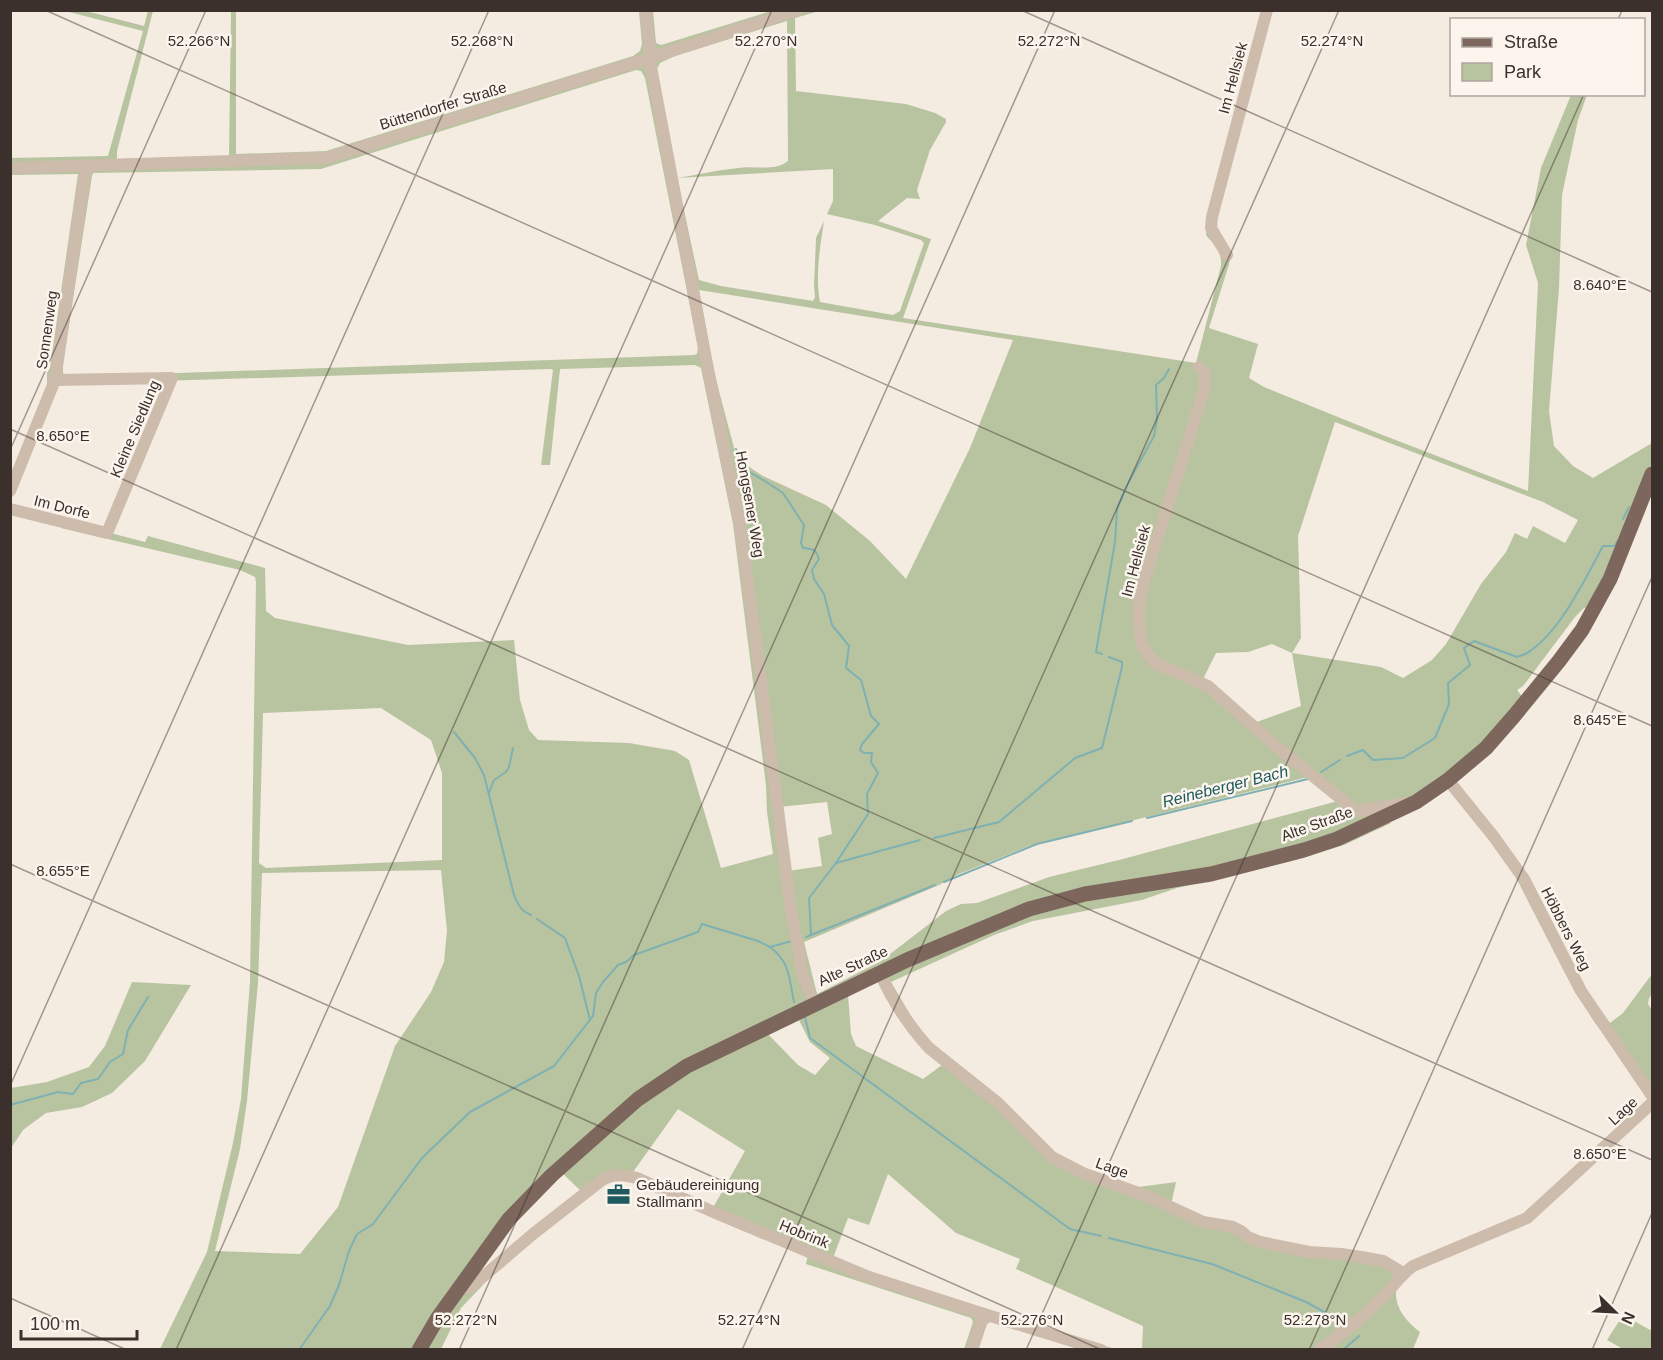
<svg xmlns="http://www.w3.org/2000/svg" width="1663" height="1360" font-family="Arial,sans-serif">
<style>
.green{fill:#b8c4a0;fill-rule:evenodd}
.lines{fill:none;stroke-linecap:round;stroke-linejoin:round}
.stream{stroke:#7fb0b2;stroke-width:2}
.minor{stroke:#cdbbac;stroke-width:12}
.major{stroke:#7d675c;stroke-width:15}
.ticks{fill:none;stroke:#3b302b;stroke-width:1.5;stroke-opacity:0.45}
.labels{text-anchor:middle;stroke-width:5;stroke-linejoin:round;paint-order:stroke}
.street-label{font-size:15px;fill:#3b302b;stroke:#fbf5ee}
.poi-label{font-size:15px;fill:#3b302b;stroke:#fbf5ee;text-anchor:start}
.water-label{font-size:16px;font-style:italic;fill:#1f5a5e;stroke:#fbf5ee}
.ticks-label{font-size:15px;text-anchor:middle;fill:#3b302b;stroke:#fbf5ee;stroke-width:5;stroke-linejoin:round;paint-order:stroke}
</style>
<rect width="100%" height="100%" fill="#f4ebe1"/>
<g class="green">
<path d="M65,11H86L144,26L148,11H153L117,151V159L229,156L231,11H236V154L326,151L633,56L640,51L642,44L639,11H653L656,43L661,45L771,11H819L795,18L796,91L906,104L935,113L946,119V122L930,150L917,190L920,199L907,198L878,221L931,239L903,318L1196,363L1221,266C1222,251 1215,246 1206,235L1207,226L1214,228L1230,252V261L1209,328L1258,344L1249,378L1264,387L1380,434L1528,491L1538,283L1526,245L1541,168L1571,95H1587L1578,120L1562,195L1559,288L1549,411L1554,446L1573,466L1593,478L1652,443V463L1590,606L1584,608L1575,617L1523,686L1517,690L1524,699L1471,755L1378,819L1391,823L1344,845L1292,861L1177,888L1142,900L1033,921L994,935L891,982L921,1033L1055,1153L1088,1171L1131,1188L1176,1182L1171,1205L1250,1236L1403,1270C1401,1277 1396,1285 1396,1292C1395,1309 1408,1323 1420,1332L1413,1349H1142L1143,1326L1016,1269L1020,1259L956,1233L888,1174L869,1225L848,1218L833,1258L882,1278L1115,1349H1083L992,1321L987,1324L976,1349H964L973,1322L971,1318L806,1264L808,1255L710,1213L745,1151L678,1109L628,1179L611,1178L583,1193L558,1169L452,1292L479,1283L483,1285L461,1308L441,1349H160L207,1252L233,1143L241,1099L250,982L256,582L255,577L240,570L61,528L64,521L145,542L148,536L265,568L266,611L275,618L408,645L514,640L520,700L529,730L538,740L629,743L675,751L689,760L721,868L773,854L767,812L766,785L733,524L701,368L695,365L560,369L550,465H541L553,370L551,369L63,384L47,386V373L50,368L78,174L11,175L10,158L108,156L143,31ZM787,21L788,161C775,172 754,165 738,168C717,170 697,175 677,178L656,71L660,63L675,56ZM636,70L641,71L645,78L698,347L697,354L694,355L67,377L63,373V364L92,176L93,173L321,169ZM833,169V201L827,214L875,225L921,240L924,243L900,311L893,315L820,302C815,275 820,248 824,221L816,238L814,286L815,297L813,301L721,286L699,280L677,178ZM699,290L1013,340L970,448L906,579L870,541L826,505L763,476L737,459L715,376ZM1335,422L1543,502L1578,520L1565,543L1533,526L1527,539L1515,533L1506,552L1481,584L1446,644L1432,660L1403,678L1381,667L1292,653L1301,638L1298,536ZM1272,644L1292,653L1301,706L1254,723L1202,681L1216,653L1248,652ZM381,708L431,740L442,773V860L266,868L259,863L263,713ZM1308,777L1338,801L1123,859L1049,877L977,903L961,904L946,911L881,961L817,994L804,942L939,885L959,874L1029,846ZM827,802L832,834L818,838L822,866L788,871L779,807ZM441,870L447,931L444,962L431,992L395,1046L338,1207L300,1254L215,1251L240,1149L247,1101L258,983L262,873ZM879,980L942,1065L923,1079L856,1046L851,1034L848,995ZM797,1016L810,1042L830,1058L815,1075L798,1065L764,1030Z"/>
<path d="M1507,860L1586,990L1610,1023L1623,1013L1652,974V994L1649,998L1648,1004L1652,1010V1096L1607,1036L1595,1023L1567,977Z"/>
<path d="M132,982L191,985L145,1061L112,1093L82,1107L46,1113L23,1130L11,1148V1088L47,1082L89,1067L105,1046Z"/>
<path d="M1623,1315L1652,1331V1349H1623L1607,1340Z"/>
</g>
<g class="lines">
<g class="stream">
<path d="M736,449L744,469L765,481L783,493L804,525L801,543L803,548C813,549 816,549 819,559L812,570L814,579L824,594L832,625L849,646L846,668L861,680L871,716L879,724L862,744L860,750L864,753H872L871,762L878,773L867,794L868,814L836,863"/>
<path d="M1623,519L1629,507"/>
<path d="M1102,654L1096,652L1115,542L1117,509L1126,487L1154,436L1157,419L1156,385L1164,378L1169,369"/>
<path d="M454,732L475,758L484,775L514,895C518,905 521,911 531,915"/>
<path d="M1347,756L1363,750L1373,760L1403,758L1435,738L1449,704L1448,683L1470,665L1464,648L1474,641L1517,657C1522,655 1527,654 1530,651C1561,630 1585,579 1603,546H1615L1617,541"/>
<path d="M1321,772L1340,760"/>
<path d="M489,793L494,780L506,772L509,767L513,748"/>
<path d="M1147,818L1308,779"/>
<path d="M934,838L999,822L1075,758L1102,748L1122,667V662L1109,657"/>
<path d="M944,882L1037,844L1132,821"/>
<path d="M537,919L565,938L579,976L590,1020"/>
<path d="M811,935L809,898L836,863L920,840"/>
<path d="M806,937L935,885"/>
<path d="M770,947C790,962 789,978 794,1002"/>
<path d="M805,1017L810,1038L1070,1229L1101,1236"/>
<path d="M10,1105L58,1092L73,1094L81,1083L98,1079L110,1062L123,1054L128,1030L148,997"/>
<path d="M1109,1238L1212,1264L1306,1302L1341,1321"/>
<path d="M299,1350L330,1306L339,1285L349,1251L357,1234L373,1224L422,1158L470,1112L554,1066L593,1016L596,993L603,982L618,965L626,962L634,955L698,932L702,924L758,941L770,947L792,941"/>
<path d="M1343,1350L1359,1336"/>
</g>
<g class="minor">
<path d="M646,10L651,67L706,359L740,526L757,649L791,910L803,976L815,1004"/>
<path d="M10,168L327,158L650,58L798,10"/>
<path d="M1227,255L1211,228L1212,217L1267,10"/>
<path d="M1199,367L1205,372V387L1146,575L1139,603V623L1141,642L1147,653L1155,663L1208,686L1271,742L1356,811L1406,803"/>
<path d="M10,491L55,380L86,166"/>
<path d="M10,509L107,533L172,378L55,380"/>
<path d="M1448,780L1494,837L1524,879L1581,991L1652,1096"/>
<path d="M880,973C892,1000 909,1026 929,1048L998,1103L1052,1157L1085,1174L1147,1196L1203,1222L1233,1227L1241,1231L1248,1237L1260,1242L1309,1252L1341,1254L1361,1257L1383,1261L1403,1273"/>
<path d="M461,1285L466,1288L472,1286L533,1234L602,1180C614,1173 625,1175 637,1178L718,1214L869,1277L984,1314L1101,1350"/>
<path d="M972,1350L984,1314"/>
<path d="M1319,1350C1343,1333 1366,1315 1386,1294C1395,1284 1402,1274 1413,1266L1527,1218L1652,1103"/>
</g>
<path class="major" d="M419,1350L437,1319L509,1219L552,1175L638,1099L687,1066L907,960L1029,909L1085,894L1211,874L1304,850L1337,839L1416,802L1448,780L1486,748L1514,716L1559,661L1582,630L1610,579L1652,474"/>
</g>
<path class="ticks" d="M45,10L1652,726M1021,10L1652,292M1618,20L1622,10M10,429L1652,1160M10,450L206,10M10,864L1102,1350M10,1086L489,10M10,1298L127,1350M176,1350L772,10M459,1350L1055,10M742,1350L1339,10M1026,1350L1584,94M1309,1350L1652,577M1592,1350L1652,1213"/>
<defs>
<symbol id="office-bare" viewBox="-9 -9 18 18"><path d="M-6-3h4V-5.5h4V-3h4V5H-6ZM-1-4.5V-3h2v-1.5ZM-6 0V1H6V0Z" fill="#1f5a5e" stroke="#fbf5ee" stroke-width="2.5" paint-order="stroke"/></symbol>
</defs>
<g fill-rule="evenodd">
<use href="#office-bare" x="602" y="1178" width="33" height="33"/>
</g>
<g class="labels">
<g class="street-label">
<text transform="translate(1233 78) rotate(-75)" y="5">Im Hellsiek</text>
<text transform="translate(443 106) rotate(-17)" y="5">Büttendorfer Straße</text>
<text transform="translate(47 330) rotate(-82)" y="5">Sonnenweg</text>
<text transform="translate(135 429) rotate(-67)" y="5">Kleine Siedlung</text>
<text transform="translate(750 504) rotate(80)" y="5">Hongsener Weg</text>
<text transform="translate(62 507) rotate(14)" y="5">Im Dorfe</text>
<text transform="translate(1136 561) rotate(-75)" y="5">Im Hellsiek</text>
<text transform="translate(1317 824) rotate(-20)" y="5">Alte Straße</text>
<text transform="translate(1566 929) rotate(63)" y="5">Höbbers Weg</text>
<text transform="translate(853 966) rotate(-25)" y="5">Alte Straße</text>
<text transform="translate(1623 1111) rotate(-43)" y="5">Lage</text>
<text transform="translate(1112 1168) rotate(20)" y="5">Lage</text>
<text transform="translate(804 1234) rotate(22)" y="5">Hobrink</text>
</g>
<g class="poi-label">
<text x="636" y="1190">Gebäudereinigung<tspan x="636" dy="17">Stallmann</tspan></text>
</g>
<g class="water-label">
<text transform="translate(1225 786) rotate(-14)" y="6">Reineberger Bach</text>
</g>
</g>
<g class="ticks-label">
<text x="199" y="46">52.266°N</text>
<text x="482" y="46">52.268°N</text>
<text x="766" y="46">52.270°N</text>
<text x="1049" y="46">52.272°N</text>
<text x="1332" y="46">52.274°N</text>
<text x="1600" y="290">8.640°E</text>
<text x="63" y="441">8.650°E</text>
<text x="1600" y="725">8.645°E</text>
<text x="63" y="876">8.655°E</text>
<text x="1600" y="1159">8.650°E</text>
<text x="466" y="1325">52.272°N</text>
<text x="749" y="1325">52.274°N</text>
<text x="1032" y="1325">52.276°N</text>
<text x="1315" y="1325">52.278°N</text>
</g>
<rect width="1663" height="1360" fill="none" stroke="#3b302b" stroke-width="24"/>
<rect x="1450" y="18" width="195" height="78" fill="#fbf5ee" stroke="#aea6a0" stroke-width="1.5"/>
<rect x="1462" y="38" width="30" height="9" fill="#7d675c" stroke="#aea6a0" stroke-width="1.5"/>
<text x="1504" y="48" font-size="18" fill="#3b302b">Straße</text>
<rect x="1462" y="63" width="30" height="18" fill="#b8c4a0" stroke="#aea6a0" stroke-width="1.5"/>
<text x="1504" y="78" font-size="18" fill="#3b302b">Park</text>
<g transform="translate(1615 1312) rotate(114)" stroke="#fbf5ee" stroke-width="4.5" paint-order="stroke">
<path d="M0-4.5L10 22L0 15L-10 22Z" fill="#3b302b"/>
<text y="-9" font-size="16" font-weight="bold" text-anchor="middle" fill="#3b302b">N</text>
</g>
<path d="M21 1330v9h116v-9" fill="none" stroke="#3b302b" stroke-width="3"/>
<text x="30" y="1330" font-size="18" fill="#3b302b" stroke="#fbf5ee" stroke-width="4.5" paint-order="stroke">100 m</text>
</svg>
